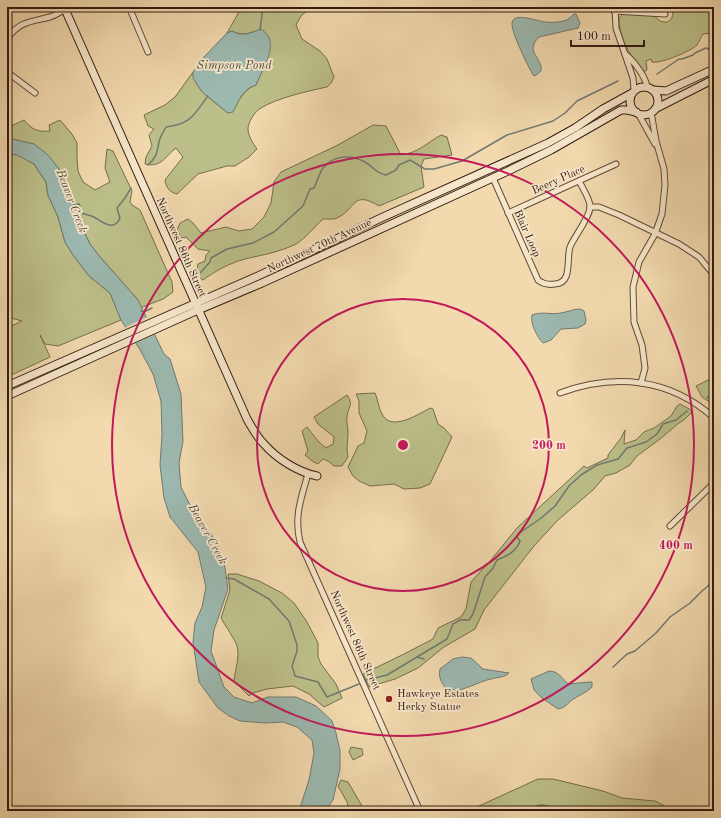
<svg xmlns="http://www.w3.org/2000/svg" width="721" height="818" font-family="'Old Standard TT',serif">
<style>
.green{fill:#bcbf89;stroke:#776c4d}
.water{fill:#9cb9b0;stroke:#727970}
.pier{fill:#f2d9ae}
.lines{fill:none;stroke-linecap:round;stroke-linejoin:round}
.stream{stroke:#727970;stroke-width:1.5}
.street-casing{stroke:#624a38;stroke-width:7}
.secondary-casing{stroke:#321a11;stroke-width:9}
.street{stroke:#f7e6ca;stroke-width:5}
.secondary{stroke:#f7e6ca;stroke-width:7}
.ring{fill:none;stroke:#c2185b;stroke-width:2}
.poi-dot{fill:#8f2418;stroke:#f7e6ca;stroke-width:1.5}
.labels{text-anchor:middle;stroke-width:3.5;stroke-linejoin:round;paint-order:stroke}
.street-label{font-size:11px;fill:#321a11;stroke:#f7e6ca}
.poi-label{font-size:11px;fill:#321a11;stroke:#f7e6ca;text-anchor:start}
.water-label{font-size:12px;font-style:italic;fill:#524a41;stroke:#f7e6ca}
.centre{fill:#c2185b;stroke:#f7e6ca;stroke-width:2}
.ring-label{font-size:12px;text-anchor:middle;font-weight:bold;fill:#c2185b;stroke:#f7e6ca;stroke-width:3.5;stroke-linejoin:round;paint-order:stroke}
</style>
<rect width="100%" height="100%" fill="#f2d9ae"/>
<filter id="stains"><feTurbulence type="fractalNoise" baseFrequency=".005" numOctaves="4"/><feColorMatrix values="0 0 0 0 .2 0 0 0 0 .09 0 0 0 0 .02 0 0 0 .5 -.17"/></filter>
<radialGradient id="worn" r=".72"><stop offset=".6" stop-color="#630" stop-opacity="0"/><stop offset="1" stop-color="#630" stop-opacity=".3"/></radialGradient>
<g class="green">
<path d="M244,7H311L301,16L296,25L302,39L320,51L327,59L334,77L331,83L327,87C308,91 277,98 261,108C255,111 248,122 248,129C248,136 253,143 257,149L249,157L235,166H227L198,174L177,194C169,192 166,187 165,180L183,157L176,148C165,156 162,168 145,164L146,157L152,146L149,135L154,129L148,126L144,115L165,105L175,97L193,72C194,90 215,102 228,113C239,105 241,90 256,85L267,59L255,31C247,35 240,35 232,31L227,33L240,10Z"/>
<path d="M622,7H658L651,10L624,9Z"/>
<path d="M671,7H713L714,33L703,34C701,37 699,42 697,45C691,51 661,64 652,62L651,59L646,61L647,70L643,72C631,56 619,40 619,18L623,14C632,14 644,13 653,16C657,17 659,22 664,22C669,23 672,19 673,14Z"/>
<path d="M24,120C32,130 38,132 50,131L49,125L60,120L72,134L77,143V157L78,171L83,182L95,190L110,182L105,168L107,149L113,151L132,191L130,202L132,205L140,210L172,282L173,292L163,299L140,308L138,300L100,257L90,244L82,228L71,199L64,185L59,169L34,144L7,138V124L11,126Z"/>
<path d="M373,125L386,126L401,155C418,153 428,142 441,135L447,137L452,155L424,159L421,166L424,187L379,206C353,190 356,208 339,217C334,220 329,219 323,219C314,227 307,237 296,244C280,252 262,255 245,259C230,263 215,271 203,280C197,277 197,270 198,264L205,261L206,255L210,251L198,249L186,237L181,238L177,230L180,223L188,219L193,223L201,233L226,227L239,231L252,229L264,217L271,203L274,182L281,172L338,145Z"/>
<path d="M7,154H17L34,164L46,182L48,195L58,217L65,242L73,255L89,276L110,293L121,320L58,346L45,344L40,335L50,357L7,377V328L22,321L7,317Z"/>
<path d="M714,377V405L702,397L696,386Z"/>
<path d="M375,393C378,400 379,411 384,417C394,430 419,414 430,408L433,409L438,424L444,428L452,437L430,484L420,488L404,489L394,484L370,486L359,481L353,476L348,467L358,446L364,443L367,431L359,413V401L356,394Z"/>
<path d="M347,395C354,405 348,407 347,416C346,421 348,427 348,432C348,441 346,447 348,457L342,466H334L328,461L323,459L318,464L312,461L305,455L308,451L302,431L307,427L319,442L326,448L333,444L334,437L318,424L314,417Z"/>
<path d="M680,404L693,411L684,420L679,423L660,439L637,456L630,465L616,473L605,476L594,489L558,520L534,546L484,610L475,629L444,647L418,668L395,679L369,687L363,674L404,654L433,639L438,628L461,617L466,609L471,582L491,560L517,528L584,466L587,468L608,458V455L621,438L625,430L624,444L636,440L644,432L654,428L671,416L677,406Z"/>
<path d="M228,574H237L259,581L282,593L294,603L307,622L318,643V657L321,664L336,684L342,698L324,707L309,694L293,686L267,689L253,693L249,696L234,681C235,670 240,657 237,646C237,643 223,622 221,618L230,590Z"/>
<path d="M351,747L362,749L363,755L353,760L349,752Z"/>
<path d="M538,779H553L603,791L622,798L655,801L675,811H468Z"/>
<path d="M341,780L348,782L365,811H347L349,809L347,802L338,786Z"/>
</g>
<g class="water">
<path d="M574,14H576L580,23L578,28L539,37C524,52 543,57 541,71L535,76L533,75C528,66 511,32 512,23C513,11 540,22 546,22C551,23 559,22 564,21C568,20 571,17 574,14Z"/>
<path d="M261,29C282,42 262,69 256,85C242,89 239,101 233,112L228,113L202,92L193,78V72L204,57L227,33L232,31C243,37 250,33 261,29Z"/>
<path d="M7,138L34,144L48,155L59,169L64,185L71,199L82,228L90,244L100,257L138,300L164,354L170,359L181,394L183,441L179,463L181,487L192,509L200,521L210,532L218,546L225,568L228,589L214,630L211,651L224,687L234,697L252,703L268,697H296L316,706L332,721L336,733L340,751V769L333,800L325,811H299L309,780L314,753L312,740L297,727L283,722L266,723L240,721L229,716L218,708L199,682L193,642L195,623L202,607L206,587L198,552L170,517L164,498L160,465L162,434L161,401L153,374L139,348L121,320L110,293L89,276L73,255L65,242L58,217L48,195L46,182L34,164L17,155L7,154Z"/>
<path d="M580,309L584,311L586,320L585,324L578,328L561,329L551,340L543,343C537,337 530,323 532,315C542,311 551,315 561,313C568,312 573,309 580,309Z"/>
<path d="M462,657L471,658L483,669L509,673C504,678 497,677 491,679C480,681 457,694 448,691C442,684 438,678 440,669L453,659Z"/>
<path d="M549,671C558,671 562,678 568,684L590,682H592V687C586,693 579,695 572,700C567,704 565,708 558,709L542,698L534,690L531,679Z"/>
</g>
<path class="pier" d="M147,317L156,334L134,344L124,328Z"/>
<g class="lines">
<g class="stream">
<path d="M260,30L263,7"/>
<path d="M657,74L679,59H682L693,55L695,53L706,48L708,49L714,44"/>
<path d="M148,165C157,157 157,152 159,142C160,136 164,131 166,127C192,124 194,114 208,96"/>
<path d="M73,205L79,204L82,213C86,215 90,215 94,217C102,222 114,232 120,218L117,208L125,198L131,188"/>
<path d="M200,273L210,262L211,258L227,249L253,243L274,232L303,206L310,189L314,188C316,184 320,172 323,168C334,155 350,154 365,162C374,167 375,173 386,175L396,170L399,165L410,160L425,169H434L462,161L507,135L553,121L565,113L577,101L618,81"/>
<path d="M141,311L144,312L152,308"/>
<path d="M707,398L714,391"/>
<path d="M226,578L234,579L269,599L289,621L297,645V651L292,666L295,676L318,682L327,697L359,684"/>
<path d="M417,657L424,659"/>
<path d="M613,667L627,654L635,651L656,633L670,617L690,603L702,591L708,586L714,579"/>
<path d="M366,680L387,675L447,639L453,624L460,620H469L473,614L485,577L493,568L497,560C507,556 516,552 520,541L517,537L518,534L540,519L555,506L569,486L581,475L597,465L618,459L627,448L646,442L657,434L663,424L676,420L687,411"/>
<path d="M527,811C542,801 545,805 561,811"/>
</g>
<defs>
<g id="street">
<path d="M129,7L148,52"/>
<path d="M615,7L616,28L633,78L634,90"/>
<path d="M614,11L665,14"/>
<path d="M7,39C19,21 31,22 50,17C57,15 63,10 69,7"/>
<path d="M625,54C633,60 646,77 647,87"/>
<path d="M7,72L35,93"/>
<path d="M638,113L655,144"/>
<path d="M493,178L538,280C543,284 549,285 555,284C573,283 566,259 570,247C574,237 590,217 590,207C591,201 582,187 579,181"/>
<path d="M590,207H599L619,215L679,244L699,257L714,275"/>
<path d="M508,213L616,164"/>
<path d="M641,383L645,368L642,345L634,322L633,287L639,262L655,234L662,214L665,185L664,169L656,141L651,112"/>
<path d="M560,393C614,373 670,378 714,418"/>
<path d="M308,474C301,498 294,517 300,542L420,811"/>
<path d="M670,526L714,483"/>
</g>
<g id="secondary">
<path d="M64,7L247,419C252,428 257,437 264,444C277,459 298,472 317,476"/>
<circle cx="644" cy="101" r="14"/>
<path d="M653,90L666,91L714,69"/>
<path d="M655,109L714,79"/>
<path d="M7,386L258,276L383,217L548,143L575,128L603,109L632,93"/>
<path d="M7,396L198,310L262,283L508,171L551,150L621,110H627L636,112"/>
</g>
</defs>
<use href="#street" class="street-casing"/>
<use href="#secondary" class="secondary-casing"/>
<use href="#street" class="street"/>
<use href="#secondary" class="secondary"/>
</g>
<g class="ring">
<circle cx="403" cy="445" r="146"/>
<circle cx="403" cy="445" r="291"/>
</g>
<circle class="poi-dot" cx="389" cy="699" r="4"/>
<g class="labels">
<g class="street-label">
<text transform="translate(558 179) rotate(-24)" y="4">Beery Place</text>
<text transform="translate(528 233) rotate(66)" y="4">Blair Loop</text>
<text transform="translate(319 245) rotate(-25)" y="4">Northwest 70th Avenue</text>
<text transform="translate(182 247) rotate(66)" y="4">Northwest 86th Street</text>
<text transform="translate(356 640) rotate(66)" y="4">Northwest 86th Street</text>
</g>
<g class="poi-label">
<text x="397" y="697">Hawkeye Estates<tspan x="397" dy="13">Herky Statue</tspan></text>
</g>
<g class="water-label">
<text x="234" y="69">Simpson Pond</text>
<text transform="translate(72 201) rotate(69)" y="4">Beaver Creek</text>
<text transform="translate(208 534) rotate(61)" y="4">Beaver Creek</text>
</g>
</g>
<circle cx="403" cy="445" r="6" class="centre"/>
<g class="ring-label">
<text x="549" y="449">200 m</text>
<text x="676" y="549">400 m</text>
</g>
<rect width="721" height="818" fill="none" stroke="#f2d9ae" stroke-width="24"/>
<rect x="8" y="8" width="705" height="802" fill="none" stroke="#321a11" stroke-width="2"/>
<rect x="12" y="12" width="697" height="794" fill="none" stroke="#321a11"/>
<path d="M571 40v6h73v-6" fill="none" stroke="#321a11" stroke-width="2"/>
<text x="577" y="40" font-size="12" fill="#321a11" stroke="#f7e6ca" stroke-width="3" paint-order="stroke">100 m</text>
<rect width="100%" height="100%" filter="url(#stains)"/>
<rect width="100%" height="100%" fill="url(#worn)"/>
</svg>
